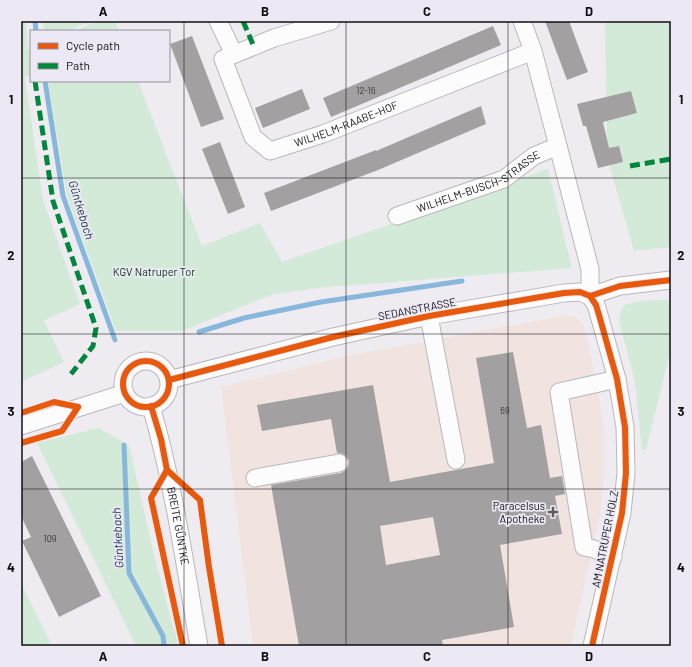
<svg xmlns="http://www.w3.org/2000/svg" width="692" height="667" font-family="Barlow,sans-serif">
<style>
.medical{fill:#f1e3df}
.green{fill:#d4ead9}
.lines{fill:none;stroke-linecap:round;stroke-linejoin:round}
.stream{stroke:#87b8db;stroke-width:5}
.building{fill:#a3a0a1;fill-rule:evenodd}
.minor-casing{stroke:#b9b7bb;stroke-width:19}
.minor{stroke:#fcfcfd;stroke-width:17}
.quiet{stroke:#00873e;stroke-width:5;stroke-dasharray:10 5;stroke-linecap:butt}
.cycleway-casing{stroke:#ede9f4;stroke-width:8}
.cycleway{stroke:#e8590c;stroke-width:6}
.grid{fill:none;stroke:#100f12;stroke-width:1;stroke-opacity:0.55}
.poi-dot{fill:#5e5c60;stroke:#ede9f4;stroke-width:1.5}
.labels{text-anchor:middle;stroke-width:3.5;stroke-linejoin:round;paint-order:stroke}
.number-label{font-size:9px;fill:#353336}
.street-label{font-size:11px;fill:#100f12;stroke:#ede9f4}
.park-label{font-size:11px;fill:#013514;stroke:#ede9f4}
.poi-label{font-size:11px;fill:#100f12;stroke:#ede9f4;text-anchor:end}
.water-label{font-size:12px;font-style:italic;fill:#123246;stroke:#ede9f4}
.neatline{fill:none;stroke:#100f12;stroke-width:1.5}
.grid-label{font-size:13px;text-anchor:middle;font-weight:bold;fill:#100f12}
</style>
<rect width="100%" height="100%" fill="#eeecf1"/>
<path class="medical" d="M563,316L577,317L584,326L597,384L604,430V478L600,513L571,646H253L221,387L347,356Z"/>
<g class="green">
<path d="M21,21H26L28,49H31V75L25,77L43,200L80,304L44,321L64,362L21,382Z"/>
<path d="M43,21H92L67,31H44Z"/>
<path d="M99,21H115L119,31H74Z"/>
<path d="M605,21H671V247L634,251L607,157Z"/>
<path d="M48,81H138L202,246L260,223L282,262L548,169L572,268L317,288L271,295L182,331H116L67,196Z"/>
<path d="M671,299V349L646,450H642L635,382L619,321C620,315 620,310 624,306C631,300 661,300 671,299Z"/>
<path d="M98,428L129,445L154,555L177,640L178,646H136L37,443Z"/>
<path d="M21,583L52,646H21Z"/>
</g>
<g class="lines">
<g class="stream">
<path d="M35,21L36,31"/>
<path d="M45,81L63,196L115,340"/>
<path d="M199,332L244,318L321,302L462,281"/>
<path d="M124,445L129,573L163,636L164,646"/>
</g>
</g>
<g class="building">
<path d="M545,21H569L588,72L567,80Z"/>
<path d="M493,26L501,45L331,117L323,98Z"/>
<path d="M192,36L224,119L201,127L170,44Z"/>
<path d="M302,89L310,109L263,128L255,108Z"/>
<path d="M631,91L637,113L603,122L609,148L619,146L623,162L598,168L586,126H583L577,104Z"/>
<path d="M481,106L486,124L378,170L271,211L264,193L376,150V151Z"/>
<path d="M220,142L245,207L228,214L202,149Z"/>
<path d="M513,352L527,428L541,425L550,478L562,476L565,494L555,496L562,534L500,545L514,627L442,640L443,646H299L271,485L341,473L346,470L348,467L349,461L346,456L343,454L337,453L331,419L262,431L257,405L373,385L390,482L494,463L476,358ZM433,517L440,555L386,565L380,526Z"/>
<path d="M32,456L101,596L59,617L22,541L31,537L21,516V462Z"/>
</g>
<g class="lines">
<defs>
<g id="minor">
<path d="M218,21L234,54"/>
<path id="s1" d="M331,21L274,38L223,59L253,137L270,151L323,134L533,51"/>
<path d="M522,21L533,51L558,146L590,269V296"/>
<path id="s2" d="M397,216L504,179L534,156L558,146"/>
<path d="M590,296L596,305L599,315L617,379L625,427L626,473L622,513L592,646"/>
<path d="M429,316L456,460"/>
<circle cx="146" cy="384" r="23"/>
<path d="M169,380L333,337L429,316L564,293L580,292L590,296L620,286L671,280"/>
<path id="s3" d="M151,406C174,485 185,566 199,646"/>
<path d="M21,426L125,393"/>
<path d="M255,478L339,463"/>
<path d="M613,557L594,549L584,547L559,392L617,379"/>
</g>
</defs>
<use href="#minor" class="minor-casing"/>
<use href="#minor" class="minor"/>
<g class="quiet">
<path d="M243,21L254,47"/>
<path d="M35,81L53,201L96,328L93,346L71,374"/>
<path d="M630,166L671,159"/>
</g>
<defs>
<g id="cycleway">
<path d="M590,296L596,305L599,315L617,379L625,427L626,473L622,513L592,646"/>
<circle cx="146" cy="384" r="23"/>
<path d="M169,380L333,337L429,316L564,293L580,292L590,296L620,286L671,280"/>
<path d="M151,406L161,439L167,470"/>
<path d="M21,413L54,402L78,407"/>
<path d="M21,443L62,431L78,407"/>
<path d="M167,470L200,500L209,567L222,646"/>
<path d="M167,470L151,498L183,646"/>
</g>
</defs>
<use href="#cycleway" class="cycleway-casing"/>
<use href="#cycleway" class="cycleway"/>
</g>
<path class="grid" d="M184,21V646M346,21V646M508,21V646M21,178H671M21,334H671M21,489H671"/>
<path class="poi-dot" d="M551 506h4v4h4v4h-4v4h-4v-4h-4v-4h4z"/>
<g class="labels">
<g class="number-label">
<text x="366" y="94">12-16</text>
<text x="505" y="414">69</text>
<text x="50" y="542">109</text>
</g>
<g class="street-label">
<text dy="4" stroke="none"><textPath href="#s1" startOffset="301">WILHELM-RAABE-HOF</textPath></text>
<text dy="4" stroke="none"><textPath href="#s2" startOffset="89">WILHELM-BUSCH-STRASSE</textPath></text>
<text transform="translate(417 309) rotate(-11)" y="4">SEDANSTRASSE</text>
<text dy="4" stroke="none"><textPath href="#s3" startOffset="123">BREITE GÜNTKE</textPath></text>
<text transform="translate(605 539) rotate(-79)" y="4">AM NATRUPER HOLZ</text>
</g>
<g class="park-label">
<text x="154" y="276">KGV Natruper Tor</text>
</g>
<g class="poi-label">
<text x="545" y="510">Paracelsus<tspan x="545" dy="13">Apotheke</tspan></text>
</g>
<g class="water-label">
<text transform="translate(81 210) rotate(73)" y="4">Güntkebach</text>
<text transform="translate(118 538) rotate(-93)" y="4">Güntkebach</text>
</g>
</g>
<rect width="692" height="667" fill="none" stroke="#ede9f4" stroke-width="44"/>
<rect x="30" y="30" width="140" height="52" fill="#ede9f4" stroke="#95929a"/>
<rect x="38" y="43" width="20" height="6" fill="#e8590c" stroke="#95929a"/>
<text x="66" y="50" font-size="12" fill="#100f12">Cycle path</text>
<rect x="38" y="63" width="20" height="6" fill="#00873e" stroke="#95929a"/>
<text x="66" y="70" font-size="12" fill="#100f12">Path</text>
<rect x="22" y="22" width="648" height="623" class="neatline"/>
<g class="grid-label">
<text x="103" y="16">A</text>
<text x="265" y="16">B</text>
<text x="427" y="16">C</text>
<text x="589" y="16">D</text>
<text x="11" y="104">1</text>
<text x="681" y="104">1</text>
<text x="11" y="260">2</text>
<text x="681" y="260">2</text>
<text x="11" y="416">3</text>
<text x="681" y="416">3</text>
<text x="11" y="572">4</text>
<text x="681" y="572">4</text>
<text x="103" y="661">A</text>
<text x="265" y="661">B</text>
<text x="427" y="661">C</text>
<text x="589" y="661">D</text>
</g>
</svg>
